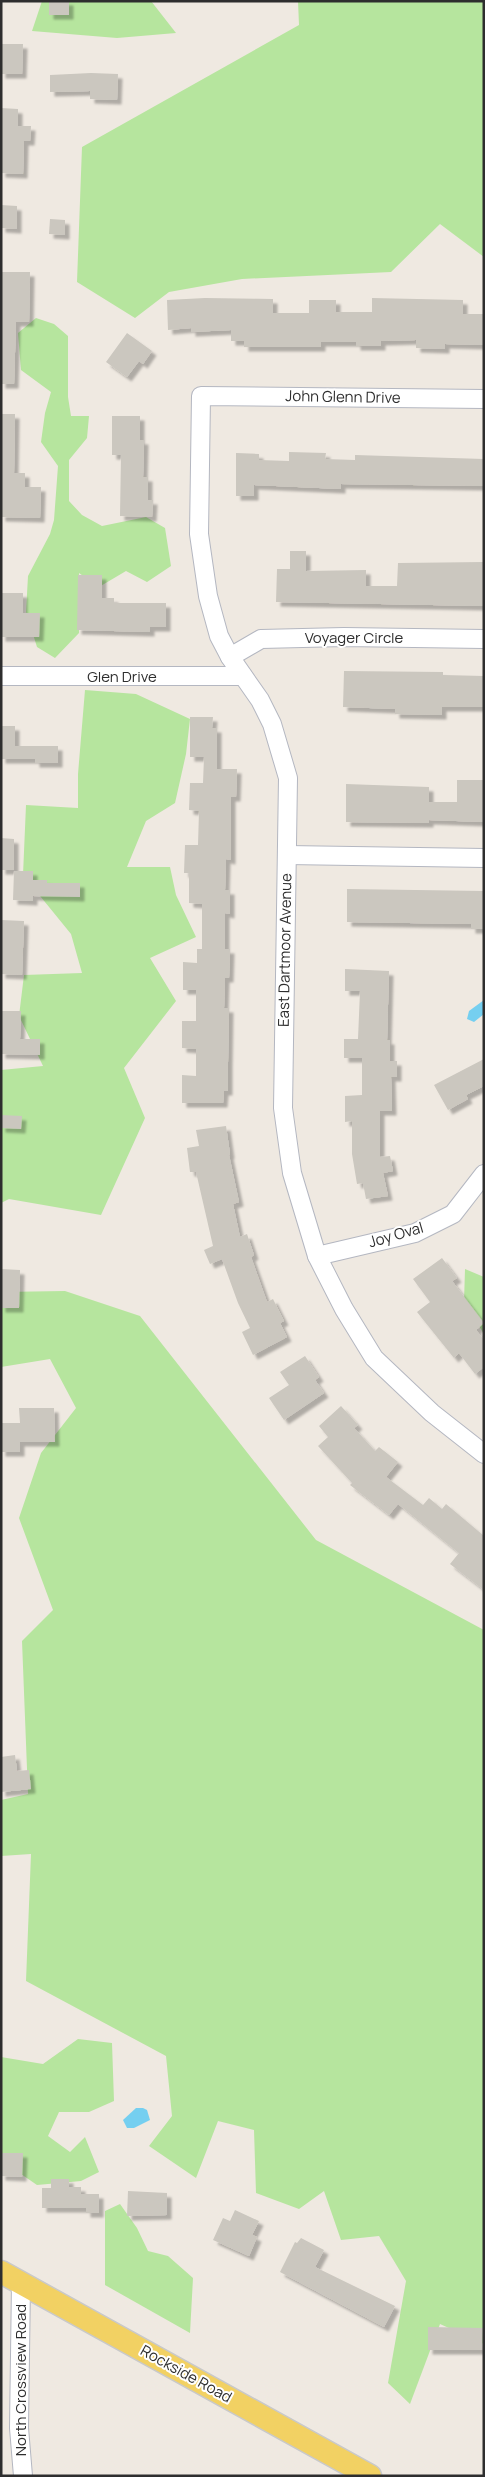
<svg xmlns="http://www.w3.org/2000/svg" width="485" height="2477" font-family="Manrope,sans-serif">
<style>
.green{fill:#b6e59e}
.water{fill:#75cff0}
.building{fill:#cbc7bf;filter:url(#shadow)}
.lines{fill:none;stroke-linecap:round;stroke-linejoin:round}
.minor-casing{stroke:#b4b7c1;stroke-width:20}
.major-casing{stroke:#c9c9c9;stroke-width:25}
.minor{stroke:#fff;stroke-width:18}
.major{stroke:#f2d163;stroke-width:22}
.labels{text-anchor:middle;stroke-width:4;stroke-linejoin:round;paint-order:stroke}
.street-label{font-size:15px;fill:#2e2e2e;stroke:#fff}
</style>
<defs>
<filter id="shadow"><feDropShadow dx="4.5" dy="4.5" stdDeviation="1" flood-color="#0004"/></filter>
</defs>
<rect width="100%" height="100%" fill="#efe9e1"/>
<g class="green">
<path d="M42,1H151L176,33L117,38L32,31Z"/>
<path d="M298,1H484V257L440,224L391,272L242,279L169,292L135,318L77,282L82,147L299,25Z"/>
<path d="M36,318L54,324L68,336V397L71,416H89L87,438L69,460V501L82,515L102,526L146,517L165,528L171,566L147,582L126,571L99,587L79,573V633L55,658L37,647L26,612L28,576L50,534L54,520L58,466L41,442L45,413L51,392L21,370L18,333Z"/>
<path d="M85,690L136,694L190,719L186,754L175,803L146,821L127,867H170L176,895L196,937L150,958L176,1001L124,1068L145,1118L101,1215L9,1199L1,1203V1070L43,1066L19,1016L24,975L82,973L71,934L23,875L26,805L78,808V774Z"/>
<path d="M465,1269L484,1277V1334L464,1302Z"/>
<path d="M65,1291L140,1316L316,1540L484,1630V2344L440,2324L410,2404L388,2383L406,2281L379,2236L341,2240L324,2191L299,2209L256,2193L254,2130L218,2121L196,2178L149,2146L172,2116L166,2056L26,1981L31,1854L1,1856V1800L28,1794L22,1641L53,1610L19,1518L41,1453L76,1408L50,1359L1,1367V1292Z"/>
<path d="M78,2039L112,2043L114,2101L89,2112H59L48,2136L70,2152L85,2137L99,2172L81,2181L37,2185L5,2163L1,2168V2057L43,2064Z"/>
<path d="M120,2204L137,2228L148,2251L168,2256L193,2278L190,2333L105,2285V2211Z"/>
</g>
<g class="water">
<path d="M484,1000V1014L474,1022L467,1019L469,1011Z"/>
<path d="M136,2108H143L147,2110L150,2120L134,2128H127L123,2120Z"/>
</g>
<g class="building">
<rect x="49" y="1" width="20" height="14"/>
<path d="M1,44H23L22,74H1Z"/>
<path d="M91,73L118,74L117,100L90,99V91L50,92V75Z"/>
<path d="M1,108L18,109V126H31L30,141H24L23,174L1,173Z"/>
<path d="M1,205L17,206V229L1,228Z"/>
<path d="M50,219L65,220V235L49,234Z"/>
<path d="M1,272H30L29,322H16L14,384H1Z"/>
<path d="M205,298L273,299V313H309V300H336V312H372V298L463,300V314H484V345L445,344V349L416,348V340L381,341V346H356V342H321V347H244V341H231V330L191,332V328L168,330L167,300Z"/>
<path d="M127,333L152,351L143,364L139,361L127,377L106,362Z"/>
<path d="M1,414H15L14,473H25V487H41L40,518L1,517Z"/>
<path d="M112,416H140V440H144L143,477H148V500H153L152,517L120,516L121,455H112Z"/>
<path d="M289,452L326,453L325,459L355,460V455L484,459V486L341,484V489L254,485V496H236V453L259,454V460L289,461Z"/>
<path d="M290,551H306V571L366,570V586H397L398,563L484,562V606L276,602L277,569H290Z"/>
<path d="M78,575H102V598H114V603H166V627H150V632L77,630Z"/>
<path d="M1,593H23V613H40L39,637H1Z"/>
<path d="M344,671L443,672V675L484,676V707H442V715L395,714V709L343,707Z"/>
<path d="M190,717H213L212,728H217V769H237L236,797H231V860L226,859L225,890H230V914L225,913V949H230L229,978H225L224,1008H229L228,1062V1091H224L223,1103H182V1075L196,1076V1049L182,1048V1021H196V990H183V962L197,963V949H202V904L189,903V873H184L185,845H198L199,811L189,810L190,783H203L204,757H190Z"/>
<path d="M1,726H15V746H58V763H35V759H1Z"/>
<path d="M457,780H484V822L429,820V823L346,822V784L429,787V802H457Z"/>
<path d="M1,838L14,839V870H1Z"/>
<path d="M14,871H33V880H47V883H80V897L33,896V901L13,900Z"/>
<path d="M347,889L484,891V929H471V924L347,922Z"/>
<path d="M1,920L24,921L22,975L1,974Z"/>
<path d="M345,969L389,971L387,1040H390V1061H397V1077H391L392,1111H380V1157L390,1156L393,1171L383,1173L388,1196L366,1199L363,1183L357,1184L352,1154V1121L345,1122V1096L362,1095V1058H344V1039H358L360,991H345Z"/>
<path d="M1,1011H21L20,1039H40V1055L1,1054Z"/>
<path d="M484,1059V1086L466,1095L468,1099L448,1110L434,1085Z"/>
<path d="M1,1115L22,1116L21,1129L1,1128Z"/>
<path d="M226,1126L230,1154L229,1155L239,1202L233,1204L240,1237L247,1234L254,1255L251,1257L267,1302L273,1299L284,1321L280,1323L287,1337L253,1355L242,1332L250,1328L238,1303L222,1259L210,1264L204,1250L213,1246L196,1172H190L187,1148L199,1146L196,1130Z"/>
<path d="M442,1258L457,1278L452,1281L484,1323L476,1330L484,1340V1367L475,1374L459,1353L454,1358L417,1312L430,1302L413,1279Z"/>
<path d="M1,1269L20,1270L19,1308H1Z"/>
<path d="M305,1356L319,1377L315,1380L324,1393L284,1420L269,1398L289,1385L280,1372Z"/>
<path d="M341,1406L358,1425L354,1428L375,1451L379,1447L398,1462L386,1477L423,1505L429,1498L442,1509L446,1504L484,1536V1590L450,1564L459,1553L398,1504L389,1515L350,1485L352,1483L318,1446L328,1437L319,1426Z"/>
<path d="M19,1408H54L55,1442H20V1452H1V1423H20Z"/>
<path d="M15,1755L17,1771L29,1770L31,1789L1,1792V1757Z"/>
<path d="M1,2153H23L22,2177L1,2176Z"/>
<path d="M51,2179H69V2187H81V2194H99V2213H86V2208H42V2188H51Z"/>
<path d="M128,2191L167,2193V2215L127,2216Z"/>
<path d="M235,2210L259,2221L252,2235L257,2237L249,2256L213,2240L223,2218L230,2221Z"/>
<path d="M301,2238L324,2250L315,2267L395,2306L384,2327L280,2272L295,2242L297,2243Z"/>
<path d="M428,2327L483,2328L482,2350H428Z"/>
</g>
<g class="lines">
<defs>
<g id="minor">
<path d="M484,399L201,396L199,534L208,596L219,636L230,657L260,700L272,724L288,778L283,1108L292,1173L317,1256L344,1309L374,1358L432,1413L484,1454"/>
<path d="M230,657L261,639L344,637L484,639"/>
<path d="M1,676H243"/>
<path d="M287,855L484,858"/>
<path d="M317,1256L415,1233L453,1214L484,1174"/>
<path d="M21,2283L19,2428L23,2476"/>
</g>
<path id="major" d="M1,2272L370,2476"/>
</defs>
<use href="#minor" class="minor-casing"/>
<use href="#major" class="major-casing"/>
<use href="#minor" class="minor"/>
<use href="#major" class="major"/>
</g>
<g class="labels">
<g class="street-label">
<text transform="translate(343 397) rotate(1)" y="5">John Glenn Drive</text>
<text x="354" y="643">Voyager Circle</text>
<text x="122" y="682">Glen Drive</text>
<text transform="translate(285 950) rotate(-89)" y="5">East Dartmoor Avenue</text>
<text transform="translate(396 1235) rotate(-16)" y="5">Joy Oval</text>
<text transform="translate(186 2374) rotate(29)" y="5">Rockside Road</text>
<text transform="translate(21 2380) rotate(-90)" y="5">North Crossview Road</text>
</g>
</g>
<rect width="485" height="2477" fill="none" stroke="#2e2e2e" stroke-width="5"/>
</svg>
